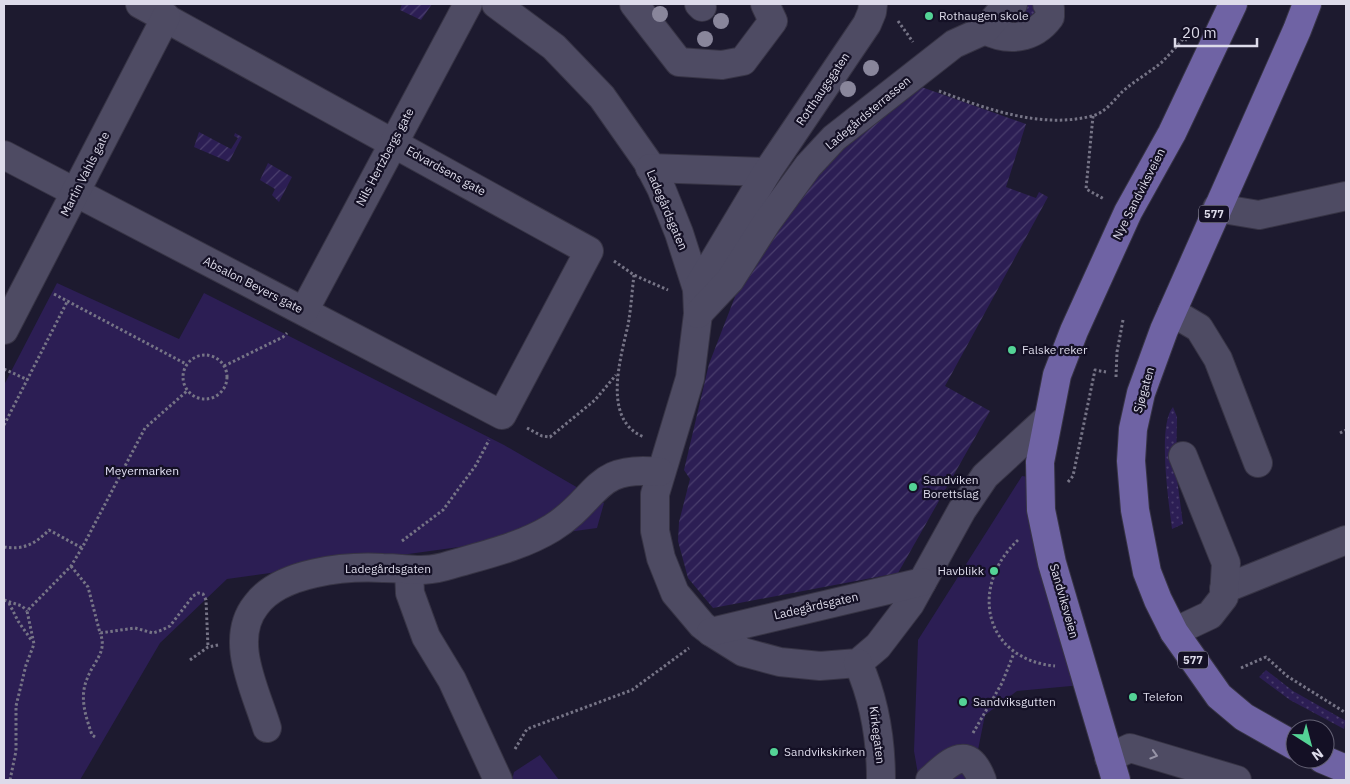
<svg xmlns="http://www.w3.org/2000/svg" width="1350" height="784" font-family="'IBM Plex Sans',sans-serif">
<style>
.grass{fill:url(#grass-dots)}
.park{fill:#2c1e54}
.garden{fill:url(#garden-furrows)}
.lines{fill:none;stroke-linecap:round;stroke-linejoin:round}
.minor-casing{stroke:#373445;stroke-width:30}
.major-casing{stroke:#373445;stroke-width:30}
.path{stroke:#767486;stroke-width:3;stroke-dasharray:2.5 2.5;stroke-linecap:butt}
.minor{stroke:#4e4b63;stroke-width:28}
.major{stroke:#6f63a4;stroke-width:28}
.tree{fill:#89869b}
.oneway{stroke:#9693a6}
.poi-dot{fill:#54d396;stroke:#141025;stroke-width:2}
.labels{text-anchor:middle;stroke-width:4.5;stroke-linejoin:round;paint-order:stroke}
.shield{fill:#141025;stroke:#a19eaf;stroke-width:1}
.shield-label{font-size:11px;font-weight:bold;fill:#dddbea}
.poi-label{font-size:12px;fill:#dddbea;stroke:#141025;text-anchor:start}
.street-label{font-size:12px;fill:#dddbea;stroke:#141025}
.park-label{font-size:12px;fill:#e1dff3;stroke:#141025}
</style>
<defs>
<pattern id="grass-dots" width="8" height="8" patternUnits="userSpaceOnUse" patternTransform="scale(1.25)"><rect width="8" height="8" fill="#2c1e54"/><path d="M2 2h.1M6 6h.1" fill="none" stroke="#4a3e6d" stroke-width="1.8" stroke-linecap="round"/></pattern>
<pattern id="garden-furrows" width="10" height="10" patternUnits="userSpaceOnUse" patternTransform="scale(1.25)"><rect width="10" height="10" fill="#2c1e54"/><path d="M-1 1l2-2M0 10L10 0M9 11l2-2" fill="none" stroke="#4a3e6d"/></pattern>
</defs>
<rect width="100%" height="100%" fill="#1d1a2f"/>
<g class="grass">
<path d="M1025,4L1037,5L1040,12L1021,31L1004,19Z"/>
<path d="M1173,407L1177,417L1176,471L1183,524L1172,529C1169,504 1157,425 1173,407Z"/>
<path d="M1266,670L1293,691L1346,721L1344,729L1290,700L1259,677Z"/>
</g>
<g class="park">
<path d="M57,283L179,339L204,293L504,445L604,503L597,528L227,579L160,643L80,780H4V385Z"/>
<path d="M1022,476L1029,477L1082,685L1017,691L985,715L972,780H919L914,751L918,640Z"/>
<path d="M540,755L559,780H512L514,772Z"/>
</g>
<g class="garden">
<path d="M402,4H432L421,20L400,10Z"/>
<path d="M910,83L1026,124L1006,187L1036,198L1039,192L1048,197L945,386L990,411L898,573L713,608L688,578L678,541L679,522L690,479L684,470L709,364L748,263L832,156Z"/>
<path d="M199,132L231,149L238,138L234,136L235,133L242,137L229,162L194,147Z"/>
<path d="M268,163L292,177L279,202L272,195L275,189L260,180Z"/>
</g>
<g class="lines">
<defs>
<g id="minor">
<path d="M496,4L554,47L602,97L647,161L661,188L679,233L697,289L698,314L690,378L655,494V531L661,558L675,593L702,625L711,632L743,652L780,662L820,666L858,663L878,646L910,604L962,510L985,476L1048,418"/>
<path d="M634,4L679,62L722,65L743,61L773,21L765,4"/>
<path d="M699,4L702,7"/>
<path d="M985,30C1008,42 1034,39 1050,17V8L1047,4"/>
<path d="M4,155L502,415L589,251L140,4"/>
<path d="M650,168L767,172"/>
<path d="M1217,208L1259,215L1346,196"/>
<path d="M697,289L767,172L867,24L872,12L873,4"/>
<path d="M304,311L468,4"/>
<path d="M1172,312L1199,328L1218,359L1258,463"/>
<path d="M698,314L730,280L767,222L808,166L834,138L954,44L985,30L997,16L1013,4"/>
<path d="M4,330L166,17"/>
<path d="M409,571L410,593L426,637L452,680L498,780"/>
<path d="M1224,589L1346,540"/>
<path d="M711,632L922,582"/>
<path d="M1174,632L1210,615L1224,597L1226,563L1183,456"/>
<path d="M858,663C875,701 881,739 881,780"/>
<path d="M267,728C256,691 228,640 256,605C280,572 345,566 383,568C410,568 421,574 450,565C484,555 521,547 552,528C599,499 593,464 660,472"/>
<path d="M1109,758L1130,748L1237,780"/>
<path d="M930,780C950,762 968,743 982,780"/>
</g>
<g id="major">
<path d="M1295,746L1244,717L1219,696L1174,632L1158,600L1147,572L1135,510L1131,461L1133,429L1141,393L1164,330L1297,30L1307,4"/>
<path d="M1322,759L1346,769"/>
<path d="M1116,780L1052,563L1041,510L1040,462L1057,375L1074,331L1128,212L1172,133L1233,4"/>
</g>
</defs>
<use href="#minor" class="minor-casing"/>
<use href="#major" class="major-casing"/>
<g class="path">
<path d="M898,21L913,42"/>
<path d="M939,91C986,109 1041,129 1092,116C1105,113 1113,101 1122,92C1134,81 1149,73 1162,62C1169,55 1176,47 1183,39L1187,40"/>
<path d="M1093,116L1086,189L1104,199"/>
<path d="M614,261L634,275L668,290"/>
<path d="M634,275C632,291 631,309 628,325C621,357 601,420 644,437"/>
<path d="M54,294L186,364"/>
<circle cx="205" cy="377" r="22"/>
<path d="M224,366L283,337L287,333"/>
<path d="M4,369L28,380"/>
<path d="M1116,377L1117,352L1123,320"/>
<path d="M4,425L68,300"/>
<path d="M527,428L542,436L550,437L595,400L616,375"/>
<path d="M1340,433L1346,430"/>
<path d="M1068,482L1073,476L1095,370L1106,372"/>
<path d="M1018,540C969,586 983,659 1055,666"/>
<path d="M402,541L443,510L476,465L489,440"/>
<path d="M4,547C24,550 35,544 49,530L82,548"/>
<path d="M71,566L88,587L100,633L135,628L153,633L162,630L170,626L193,596L198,593L203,594L206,600L208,647"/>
<path d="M4,600L22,606L27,611"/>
<path d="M9,603L18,621L32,641"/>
<path d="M190,660L208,647L218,645"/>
<path d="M1241,668L1266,657L1287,676L1346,713"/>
<path d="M973,733L1002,683L1014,653"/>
<path d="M95,737L92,735C86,717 79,698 87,679C93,662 108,652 100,633"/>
<path d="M515,749L527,729L632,690L689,648"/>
<path d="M10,780L16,751V706L26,665L34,644L27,611L71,566L82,548L145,428L187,391"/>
</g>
<use href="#minor" class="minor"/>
<use href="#major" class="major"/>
</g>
<g class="tree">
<circle cx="660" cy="14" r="8"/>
<circle cx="721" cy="21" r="8"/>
<circle cx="705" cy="39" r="8"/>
<circle cx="871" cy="68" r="8"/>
<circle cx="848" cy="89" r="8"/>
</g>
<defs><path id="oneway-chevron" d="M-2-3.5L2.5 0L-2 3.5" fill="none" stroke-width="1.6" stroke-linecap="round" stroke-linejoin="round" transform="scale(1.25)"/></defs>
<use class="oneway" href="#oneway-chevron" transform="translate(1154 755) rotate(17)"/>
<g class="poi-dot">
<circle cx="929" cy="16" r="5"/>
<circle cx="1012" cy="350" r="5"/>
<circle cx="913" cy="487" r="5"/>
<circle cx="994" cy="571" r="5"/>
<circle cx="1133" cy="697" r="5"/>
<circle cx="963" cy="702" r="5"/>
<circle cx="774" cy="752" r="5"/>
</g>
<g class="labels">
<g class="shield">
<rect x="1199" y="205.5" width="30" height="17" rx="4"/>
<rect x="1178" y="651.5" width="30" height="17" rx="4"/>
</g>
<g class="shield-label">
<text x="1214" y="218">577</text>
<text x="1193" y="664">577</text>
</g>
<g class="poi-label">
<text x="939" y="20">Rothaugen skole</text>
<text x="1022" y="354">Falske reker</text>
<text x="923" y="484">Sandviken<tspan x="923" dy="14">Borettslag</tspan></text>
<text x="984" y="575" text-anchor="end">Havblikk</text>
<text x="1143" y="701">Telefon</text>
<text x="973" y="706">Sandviksgutten</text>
<text x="784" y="756">Sandvikskirken</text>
</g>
<g class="street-label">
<text transform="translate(823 89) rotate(-56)" y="4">Rotthaugsgaten</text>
<text transform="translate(868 113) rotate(-40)" y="4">Ladegårdsterrassen</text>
<text transform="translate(385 157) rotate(-62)" y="4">Nils Hertzbergs gate</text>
<text transform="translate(446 171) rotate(29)" y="4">Edvardsens gate</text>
<text transform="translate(85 174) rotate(-63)" y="4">Martin Vahls gate</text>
<text transform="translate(1139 194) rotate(-63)" y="4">Nye Sandviksveien</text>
<text transform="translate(667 210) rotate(67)" y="4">Ladegårdsgaten</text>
<text transform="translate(253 285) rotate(27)" y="4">Absalon Beyers gate</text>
<text transform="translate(1144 390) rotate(-74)" y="4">Sjøgaten</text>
<text x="388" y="573">Ladegårdsgaten</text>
<text transform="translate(1064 601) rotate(74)" y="4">Sandviksveien</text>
<text transform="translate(816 606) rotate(-13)" y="4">Ladegårdsgaten</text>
<text transform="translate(877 735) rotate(83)" y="4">Kirkegaten</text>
</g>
<g class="park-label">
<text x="142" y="475">Meyermarken</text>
</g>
</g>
<rect width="1350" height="784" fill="none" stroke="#dddbea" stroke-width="10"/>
<g transform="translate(1310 744) rotate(144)"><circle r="24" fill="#141025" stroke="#646174"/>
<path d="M0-4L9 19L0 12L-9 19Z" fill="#54d396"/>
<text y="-8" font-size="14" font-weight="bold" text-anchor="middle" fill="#dddbea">N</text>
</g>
<path d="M1175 38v8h82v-8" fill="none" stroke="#dddbea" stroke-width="2.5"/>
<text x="1182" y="38" font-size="15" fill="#dddbea" stroke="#141025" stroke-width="4" paint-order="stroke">20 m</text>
</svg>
